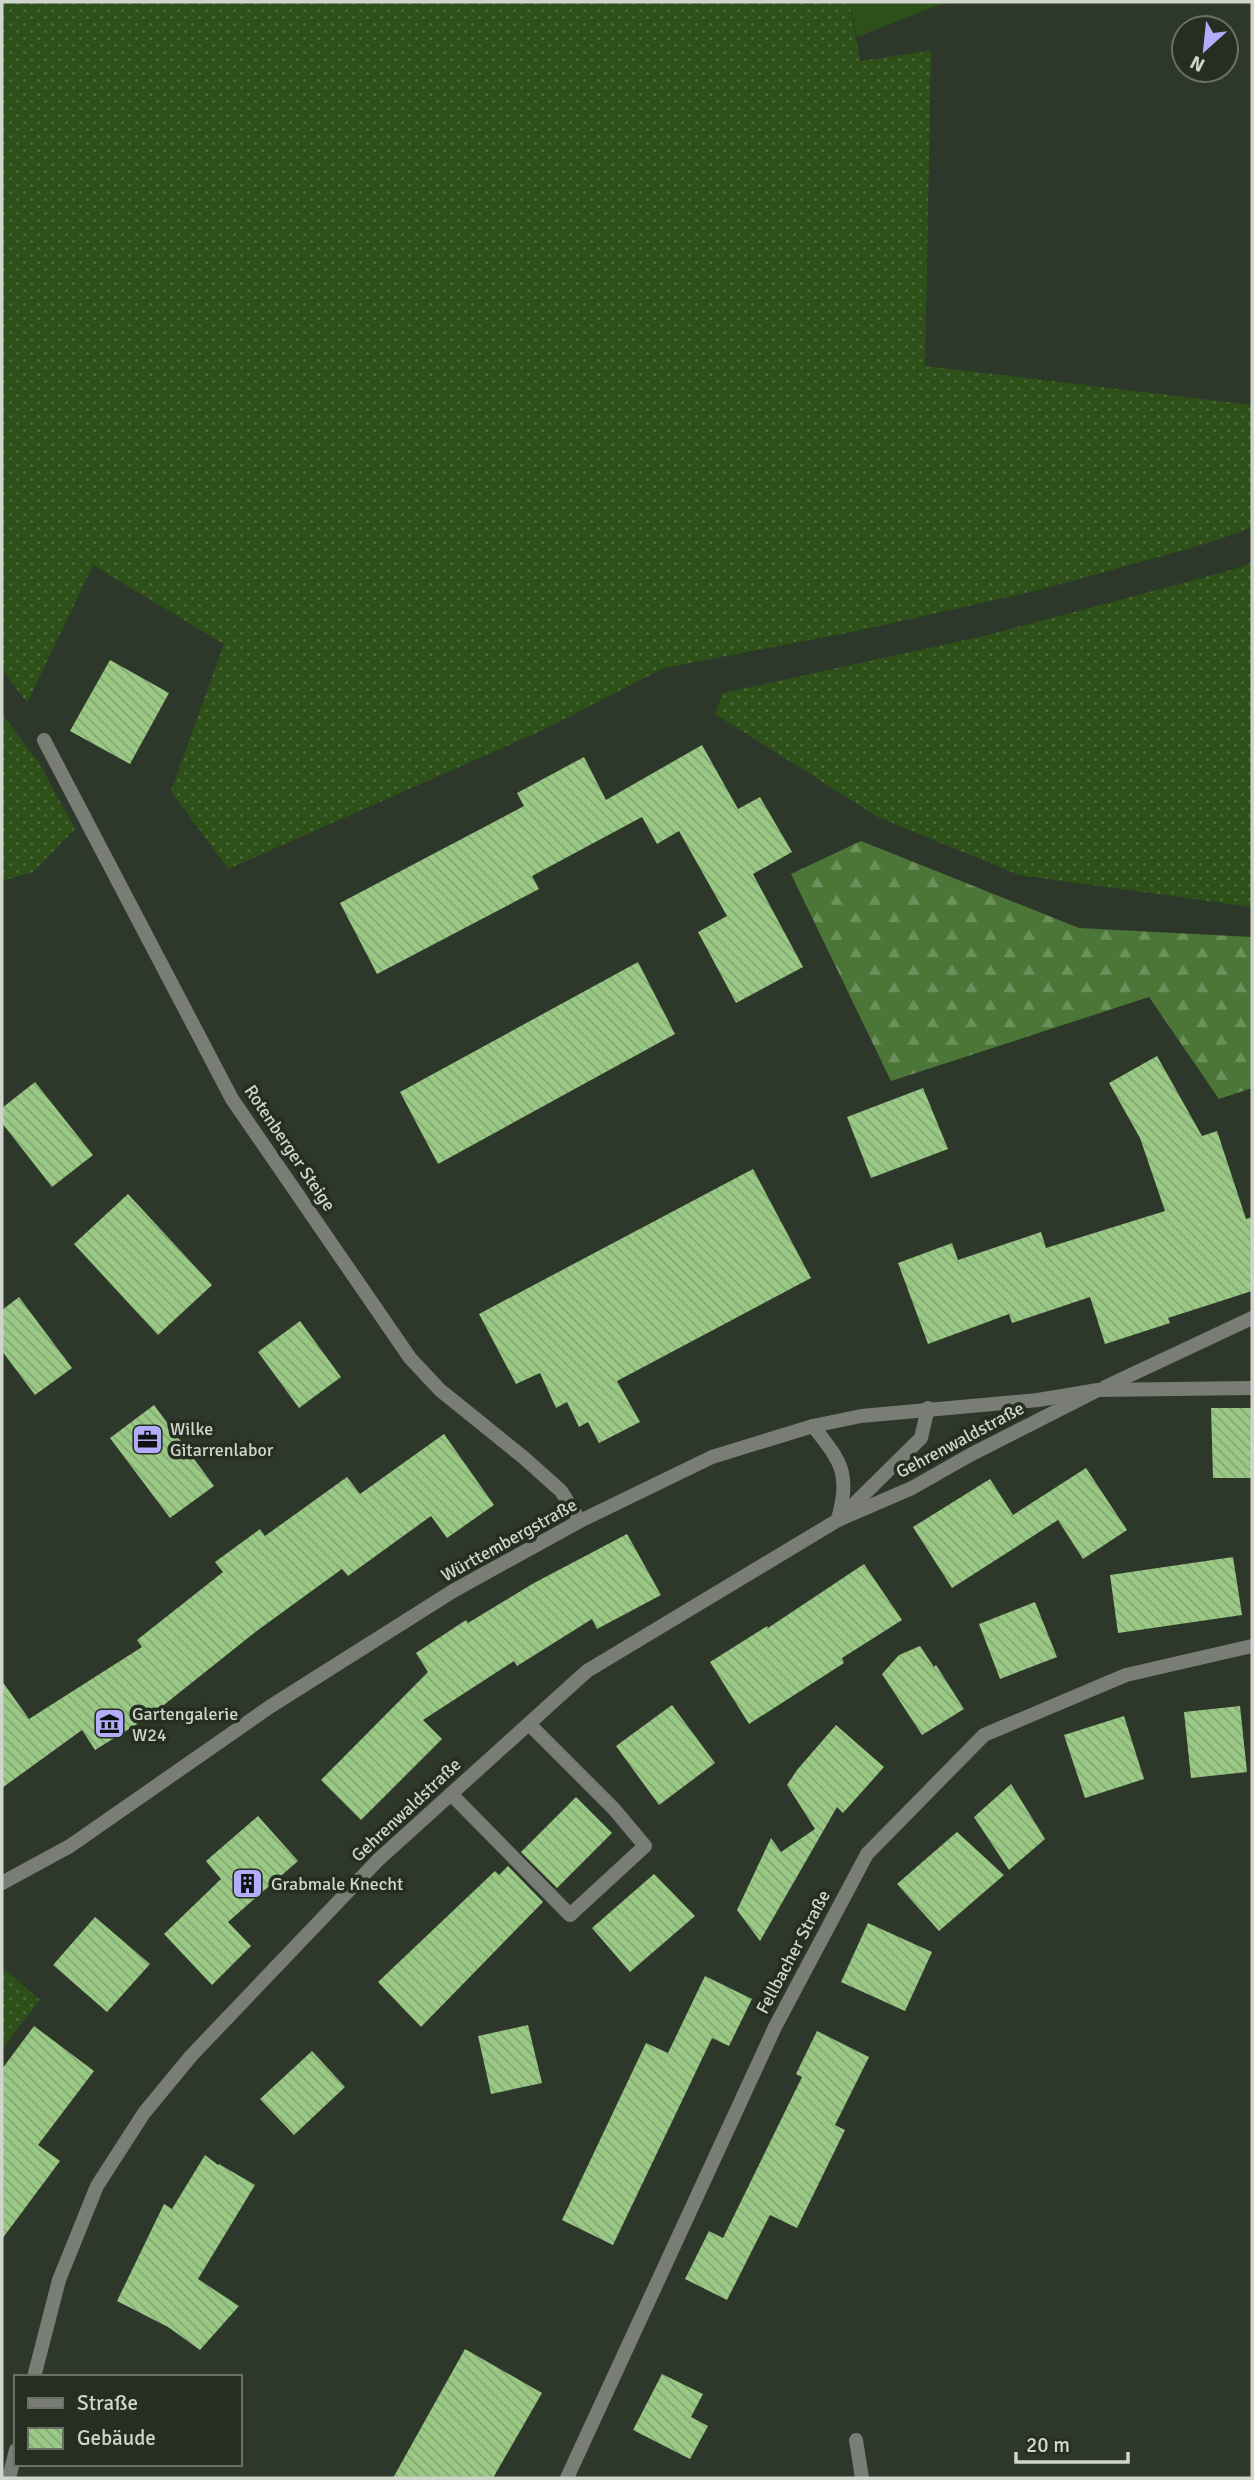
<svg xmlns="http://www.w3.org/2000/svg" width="1254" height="2480" font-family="Signika,sans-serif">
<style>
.grass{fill:#2d5019}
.forest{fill:url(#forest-firs)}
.garden{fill:url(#garden-dots)}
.building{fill:url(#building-back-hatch)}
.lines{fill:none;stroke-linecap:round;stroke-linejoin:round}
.service{stroke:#797d76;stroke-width:14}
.minor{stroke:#797d76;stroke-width:14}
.tertiary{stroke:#797d76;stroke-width:14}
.labels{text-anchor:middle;stroke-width:7;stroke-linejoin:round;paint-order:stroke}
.street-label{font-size:18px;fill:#d0d6cd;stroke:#252e20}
.poi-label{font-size:18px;fill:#d0d6cd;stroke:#252e20;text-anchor:start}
</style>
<defs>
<pattern id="forest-firs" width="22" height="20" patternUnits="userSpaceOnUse" patternTransform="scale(1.75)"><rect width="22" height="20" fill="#4c7637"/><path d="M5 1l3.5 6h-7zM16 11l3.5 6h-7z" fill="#6d8f5c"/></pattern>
<pattern id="garden-dots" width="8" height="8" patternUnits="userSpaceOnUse" patternTransform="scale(1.75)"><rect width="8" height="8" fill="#2d5019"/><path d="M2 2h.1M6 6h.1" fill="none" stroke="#4a6839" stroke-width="1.8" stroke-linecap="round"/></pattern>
<pattern id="building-back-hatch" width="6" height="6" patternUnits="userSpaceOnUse" patternTransform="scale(1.75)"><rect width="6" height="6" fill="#9ac885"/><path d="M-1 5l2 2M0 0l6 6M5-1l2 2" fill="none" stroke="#83a673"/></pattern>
</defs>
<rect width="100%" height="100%" fill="#2e382a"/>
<path class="grass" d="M849,2H955L939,5L857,37Z"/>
<path class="forest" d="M861,841L1079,928L1252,937V1088L1219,1099L1149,997L891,1081L791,874Z"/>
<g class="garden">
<path d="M2,2H849L860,61L931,51L925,366L1252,405V528L1202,545L1039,590L857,631L664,668L543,730L228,869L171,791L224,644L93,565L27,703L2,669Z"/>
<path d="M1252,563V907L1019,875L878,817L715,714L723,693L984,636L1235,569Z"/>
<path d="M2,714L39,763L75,829L33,872L2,881Z"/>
<path d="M2,1967L40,2000L2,2049Z"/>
</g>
<g class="building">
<path d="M110,660L169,693L130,764L70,731Z"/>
<path d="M702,745L738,809L760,797L792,852L753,874L803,967L736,1003L698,932L727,916L679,831L657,844L642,817L532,876L539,889L377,974L340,903L524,806L517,793L584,757L606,800Z"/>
<path d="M638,962L675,1034L438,1164L400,1092Z"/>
<path d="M1157,1056L1202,1136L1217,1131L1246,1219L1252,1217V1291L1168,1318L1170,1323L1105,1344L1090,1297L1012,1323L1009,1314L928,1344L898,1263L952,1243L958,1260L1041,1232L1046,1248L1165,1211L1140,1138L1109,1083Z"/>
<path d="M35,1082L93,1155L52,1187L2,1123V1108Z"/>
<path d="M923,1088L948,1149L871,1178L847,1117Z"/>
<path d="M753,1169L811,1278L617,1381L640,1422L599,1443L588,1422L579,1427L567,1402L556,1408L540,1373L516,1384L479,1314Z"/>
<path d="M128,1194L212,1285L158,1335L74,1244Z"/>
<path d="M19,1297L72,1368L35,1395L2,1351V1310Z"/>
<path d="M300,1321L341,1377L299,1408L258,1352Z"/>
<path d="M154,1405L214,1486L170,1518L110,1438Z"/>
<path d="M1211,1408H1252V1478H1213Z"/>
<path d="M444,1434L494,1505L447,1538L431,1516L348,1576L342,1569L258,1630L150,1716L95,1750L82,1730L2,1788V1681L29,1719L142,1647L137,1640L223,1572L215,1562L260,1529L265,1536L347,1477L360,1494Z"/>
<path d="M1086,1468L1127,1530L1083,1559L1058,1520L952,1588L913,1527L990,1479L1013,1515Z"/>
<path d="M627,1534L661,1595L597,1629L592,1619L517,1666L514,1661L423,1720L442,1739L361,1820L321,1780L428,1672L416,1653L466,1620L468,1623L534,1583Z"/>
<path d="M1233,1557L1242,1615L1118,1633L1110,1575Z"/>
<path d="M864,1564L902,1620L842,1658L844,1663L749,1724L710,1662L767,1626L768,1628Z"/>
<path d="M1035,1602L1057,1657L1000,1679L979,1624Z"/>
<path d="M920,1646L934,1667L936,1665L964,1709L922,1735L882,1674L899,1655Z"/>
<path d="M672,1705L715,1763L659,1805L616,1746Z"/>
<path d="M1240,1706L1247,1772L1191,1778L1184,1712Z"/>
<path d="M1124,1716L1144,1779L1085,1798L1064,1735Z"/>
<path d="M836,1725L884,1767L843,1813L837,1807L760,1941L737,1910L771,1838L781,1852L815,1829L787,1785L797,1770Z"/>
<path d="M1011,1784L1045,1839L1009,1870L974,1817Z"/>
<path d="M576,1797L612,1833L557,1888L521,1852Z"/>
<path d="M258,1816L298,1861L228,1922L251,1946L212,1985L164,1934L221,1879L206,1861Z"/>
<path d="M957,1832L1004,1875L939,1931L897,1884Z"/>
<path d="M508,1866L543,1902L421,2027L378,1982L495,1871L499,1875Z"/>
<path d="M654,1874L695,1916L630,1972L592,1928Z"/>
<path d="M95,1917L150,1964L107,2012L53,1965Z"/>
<path d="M868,1923L932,1952L905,2011L841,1982Z"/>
<path d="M705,1976L752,1999L729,2046L712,2038L613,2245L562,2220L646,2043L668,2053Z"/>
<path d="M528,2025L542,2083L491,2094L478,2036Z"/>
<path d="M34,2026L94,2071L38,2145L60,2161L2,2239V2069Z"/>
<path d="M817,2031L869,2057L835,2125L845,2130L797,2228L770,2215L727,2300L685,2279L709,2231L723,2238L802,2077L796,2074Z"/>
<path d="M312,2051L345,2087L294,2135L260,2099Z"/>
<path d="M205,2155L218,2165L219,2164L255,2185L198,2279L239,2306L200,2350L168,2327L117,2301L164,2204L172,2209Z"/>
<path d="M465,2349L542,2393L493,2478H393Z"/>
<path d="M662,2374L703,2394L691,2417L708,2426L690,2459L633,2430Z"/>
</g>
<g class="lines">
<path class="service" d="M451,1794L570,1915L645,1846L614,1809L529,1724"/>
<g class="minor">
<path d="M44,740L232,1099L410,1358L440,1390L523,1457L561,1491L580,1521"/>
<path d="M813,1426C841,1462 851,1473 838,1519"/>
<path d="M844,1514L921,1438L928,1408"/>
<path d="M34,2377L59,2280L97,2186L144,2113L191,2056L378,1860L587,1671L838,1520L912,1488L970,1455L1094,1392"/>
<path d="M856,2440L862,2478"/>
<path d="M9,2478L16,2450"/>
<path d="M567,2478L775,2027L867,1854L984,1735L1126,1675L1252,1646"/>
</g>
<g class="tertiary">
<path d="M1105,1387L1252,1318"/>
<path d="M2,1883L70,1846L271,1706L453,1591L580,1521L712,1457L813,1426L861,1416L1038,1400L1098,1390L1252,1388"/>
</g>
</g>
<defs>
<symbol id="office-square" viewBox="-11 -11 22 22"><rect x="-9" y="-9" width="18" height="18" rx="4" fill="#b1adfa" stroke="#252e20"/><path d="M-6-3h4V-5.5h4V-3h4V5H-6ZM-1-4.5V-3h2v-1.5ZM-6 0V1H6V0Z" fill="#111"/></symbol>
<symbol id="museum-square" viewBox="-11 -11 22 22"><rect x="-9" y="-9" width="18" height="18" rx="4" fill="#b1adfa" stroke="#252e20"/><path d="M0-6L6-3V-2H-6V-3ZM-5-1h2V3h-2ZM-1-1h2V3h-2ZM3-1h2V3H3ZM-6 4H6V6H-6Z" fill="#111"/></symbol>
<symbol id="building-square" viewBox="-11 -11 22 22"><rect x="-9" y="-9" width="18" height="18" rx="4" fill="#b1adfa" stroke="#252e20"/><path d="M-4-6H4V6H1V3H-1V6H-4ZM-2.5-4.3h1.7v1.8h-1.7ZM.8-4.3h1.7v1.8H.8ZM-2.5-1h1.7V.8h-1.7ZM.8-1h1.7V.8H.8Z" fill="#111"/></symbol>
</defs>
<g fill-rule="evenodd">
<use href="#office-square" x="130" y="1422" width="35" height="35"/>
<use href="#museum-square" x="92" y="1706" width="35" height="35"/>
<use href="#building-square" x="230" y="1866" width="35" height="35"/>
</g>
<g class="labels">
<g class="street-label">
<text transform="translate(290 1148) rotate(56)" y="6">Rotenberger Steige</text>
<text transform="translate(960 1440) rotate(-28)" y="6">Gehrenwaldstraße</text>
<text transform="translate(509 1540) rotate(-29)" y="6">Württembergstraße</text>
<text transform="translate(406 1810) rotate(-43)" y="6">Gehrenwaldstraße</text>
<text transform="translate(793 1952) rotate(-62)" y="6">Fellbacher Straße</text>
</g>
<g class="poi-label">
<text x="170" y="1435">Wilke<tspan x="170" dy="21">Gitarrenlabor</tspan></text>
<text x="132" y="1720">Gartengalerie<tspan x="132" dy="21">W24</tspan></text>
<text x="271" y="1890">Grabmale Knecht</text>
</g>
</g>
<rect width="1254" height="2480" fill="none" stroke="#d0d6cd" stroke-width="7"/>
<rect x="14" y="2375" width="228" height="91" fill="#252e20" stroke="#697165" stroke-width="2"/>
<rect x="28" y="2398" width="35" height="10" fill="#797d76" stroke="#697165" stroke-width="2"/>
<text x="77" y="2410" font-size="21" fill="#d0d6cd">Straße</text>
<rect x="28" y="2428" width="35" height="21" fill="url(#building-back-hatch)" stroke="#697165" stroke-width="2"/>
<text x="77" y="2445" font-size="21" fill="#d0d6cd">Gebäude</text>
<g transform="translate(1205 49) rotate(207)"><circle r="33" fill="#252e20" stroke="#697165" stroke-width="2"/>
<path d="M0-5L12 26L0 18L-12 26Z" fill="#b1adfa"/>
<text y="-10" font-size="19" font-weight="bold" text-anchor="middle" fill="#d0d6cd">N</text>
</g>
<path d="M1016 2452v10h112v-10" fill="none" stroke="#d0d6cd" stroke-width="3.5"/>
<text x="1026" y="2452" font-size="21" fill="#d0d6cd" stroke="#252e20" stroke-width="5" paint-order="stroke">20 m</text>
</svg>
